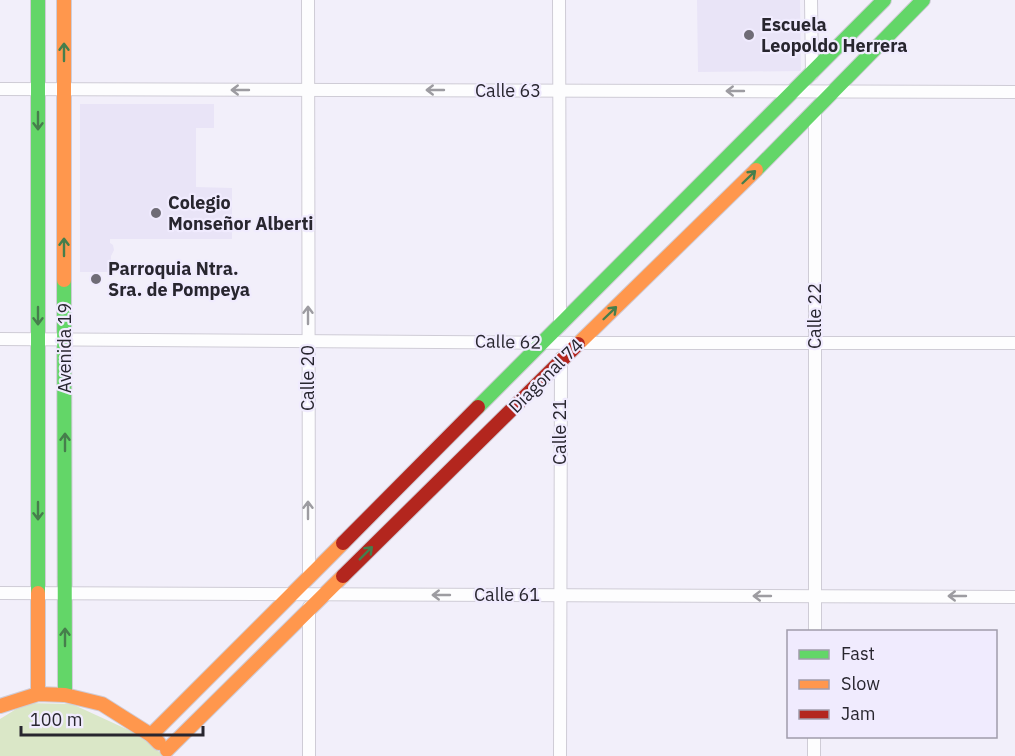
<svg xmlns="http://www.w3.org/2000/svg" width="1015" height="756" font-family="'IBM Plex Sans',sans-serif">
<style>
.built{fill:#e9e4f7}
.green{fill:#dae7c7}
.lines{fill:none;stroke-linecap:round;stroke-linejoin:round}
.street-casing{stroke:#cfccd6;stroke-width:14}
.fast-casing{stroke:#cfccd6;stroke-width:16}
.slow-casing{stroke:#cfccd6;stroke-width:16}
.jam-casing{stroke:#cfccd6;stroke-width:16}
.street{stroke:#fdfdfe;stroke-width:12}
.fast{stroke:#63d668;stroke-width:14}
.slow{stroke:#ff974d;stroke-width:14}
.jam{stroke:#b3261e;stroke-width:14}
.oneway{stroke:#467e4c}
.oneway2{stroke:#9d9ca1}
.poi-dot{fill:#6f6c76;stroke:#f0ebfe;stroke-width:2}
.labels{text-anchor:middle;stroke-width:4.5;stroke-linejoin:round;paint-order:stroke}
.poi-label{font-size:18px;font-weight:bold;fill:#28262f;stroke:#f0ebfe;text-anchor:start}
.street-label{font-size:18px;fill:#28262f;stroke:#f0ebfe}
</style>
<rect width="100%" height="100%" fill="#f2effa"/>
<g class="built">
<path d="M697,0H800L801,71L698,72Z"/>
<path d="M80,104H214V128H196V187L232,188V239H110V243L113,245L114,250L111,256V272H80Z"/>
</g>
<path class="green" d="M26,703L72,704L146,738L163,756H0V719Z"/>
<g class="lines">
<defs>
<g id="street">
<path d="M308,0L309,578"/>
<path d="M559,0L560,326"/>
<path d="M811,0L812,74"/>
<path d="M0,89L1015,92"/>
<path d="M0,339L579,343H1015"/>
<path d="M0,593L1015,597"/>
<path d="M309,607V756"/>
<path d="M815,632V109"/>
<path d="M560,756L561,358"/>
<path d="M814,756V736"/>
</g>
<g id="fast">
<path d="M38,0V593"/>
<path d="M756,170L923,0"/>
<path d="M64,280L65,695"/>
<path d="M478,407L884,0"/>
</g>
<g id="slow">
<path d="M64,0V280"/>
<path d="M578,344L756,170"/>
<path d="M38,593V694"/>
<path d="M0,706L38,694L65,695L102,704L151,735L159,743"/>
<path d="M151,735L343,543"/>
<path d="M167,750L343,576"/>
</g>
<g id="jam">
<path d="M343,543L478,407"/>
<path d="M343,576L578,344"/>
</g>
</defs>
<use href="#street" class="street-casing"/>
<use href="#fast" class="fast-casing"/>
<use href="#slow" class="slow-casing"/>
<use href="#jam" class="jam-casing"/>
<use href="#street" class="street"/>
<use href="#fast" class="fast"/>
<use href="#slow" class="slow"/>
<use href="#jam" class="jam"/>
</g>
<defs><path id="oneway-shaft" d="M-6 0H5M1.5-3L5.5 0L1.5 3" fill="none" stroke-width="1.6" stroke-linecap="round" stroke-linejoin="round" transform="scale(1.5)"/></defs>
<g class="oneway">
<use href="#oneway-shaft" transform="translate(64 52) rotate(-90)"/>
<use href="#oneway-shaft" transform="translate(38 121) rotate(90)"/>
<use href="#oneway-shaft" transform="translate(749 177) rotate(-44)"/>
<use href="#oneway-shaft" transform="translate(64 247) rotate(-90)"/>
<use href="#oneway-shaft" transform="translate(610 313) rotate(-44)"/>
<use href="#oneway-shaft" transform="translate(38 316) rotate(90)"/>
<use href="#oneway-shaft" transform="translate(65 442) rotate(-90)"/>
<use href="#oneway-shaft" transform="translate(38 511) rotate(90)"/>
<use href="#oneway-shaft" transform="translate(366 553) rotate(-45)"/>
<use href="#oneway-shaft" transform="translate(65 637) rotate(-90)"/>
</g>
<g class="oneway2">
<use href="#oneway-shaft" transform="translate(240 90) rotate(-180)"/>
<use href="#oneway-shaft" transform="translate(435 90) rotate(-180)"/>
<use href="#oneway-shaft" transform="translate(735 91) rotate(-180)"/>
<use href="#oneway-shaft" transform="translate(308 315) rotate(-90)"/>
<use href="#oneway-shaft" transform="translate(308 510) rotate(-90)"/>
<use href="#oneway-shaft" transform="translate(441 595) rotate(-180)"/>
<use href="#oneway-shaft" transform="translate(762 596) rotate(-180)"/>
<use href="#oneway-shaft" transform="translate(957 596) rotate(-180)"/>
</g>
<g class="poi-dot">
<circle cx="749" cy="35" r="6"/>
<circle cx="156" cy="213" r="6"/>
<circle cx="96" cy="279" r="6"/>
</g>
<g class="labels">
<g class="poi-label">
<text x="761" y="31">Escuela<tspan x="761" dy="21">Leopoldo Herrera</tspan></text>
<text x="168" y="209">Colegio<tspan x="168" dy="21">Monseñor Alberti</tspan></text>
<text x="108" y="275">Parroquia Ntra.<tspan x="108" dy="21">Sra. de Pompeya</tspan></text>
</g>
<g class="street-label">
<text x="508" y="97">Calle 63</text>
<text transform="translate(815 316) rotate(-90)" y="6">Calle 22</text>
<text transform="translate(508 342) rotate(1)" y="6">Calle 62</text>
<text transform="translate(65 348) rotate(-90)" y="6">Avenida 19</text>
<text transform="translate(546 376) rotate(-45)" y="6">Diagonal 74</text>
<text transform="translate(308 378) rotate(-90)" y="6">Calle 20</text>
<text transform="translate(560 432) rotate(-90)" y="6">Calle 21</text>
<text x="507" y="601">Calle 61</text>
</g>
</g>
<rect x="787" y="630" width="210" height="108" fill="#f0ebfe" stroke="#a09cab" stroke-width="1.5"/>
<rect x="799" y="650" width="30" height="9" fill="#63d668" stroke="#a09cab" stroke-width="1.5"/>
<text x="841" y="660" font-size="18" fill="#28262f">Fast</text>
<rect x="799" y="680" width="30" height="9" fill="#ff974d" stroke="#a09cab" stroke-width="1.5"/>
<text x="841" y="690" font-size="18" fill="#28262f">Slow</text>
<rect x="799" y="710" width="30" height="9" fill="#b3261e" stroke="#a09cab" stroke-width="1.5"/>
<text x="841" y="720" font-size="18" fill="#28262f">Jam</text>
<path d="M21 726v9h182v-9" fill="none" stroke="#28262f" stroke-width="3"/>
<text x="30" y="726" font-size="18" fill="#28262f" stroke="#f0ebfe" stroke-width="4.5" paint-order="stroke">100 m</text>
</svg>
